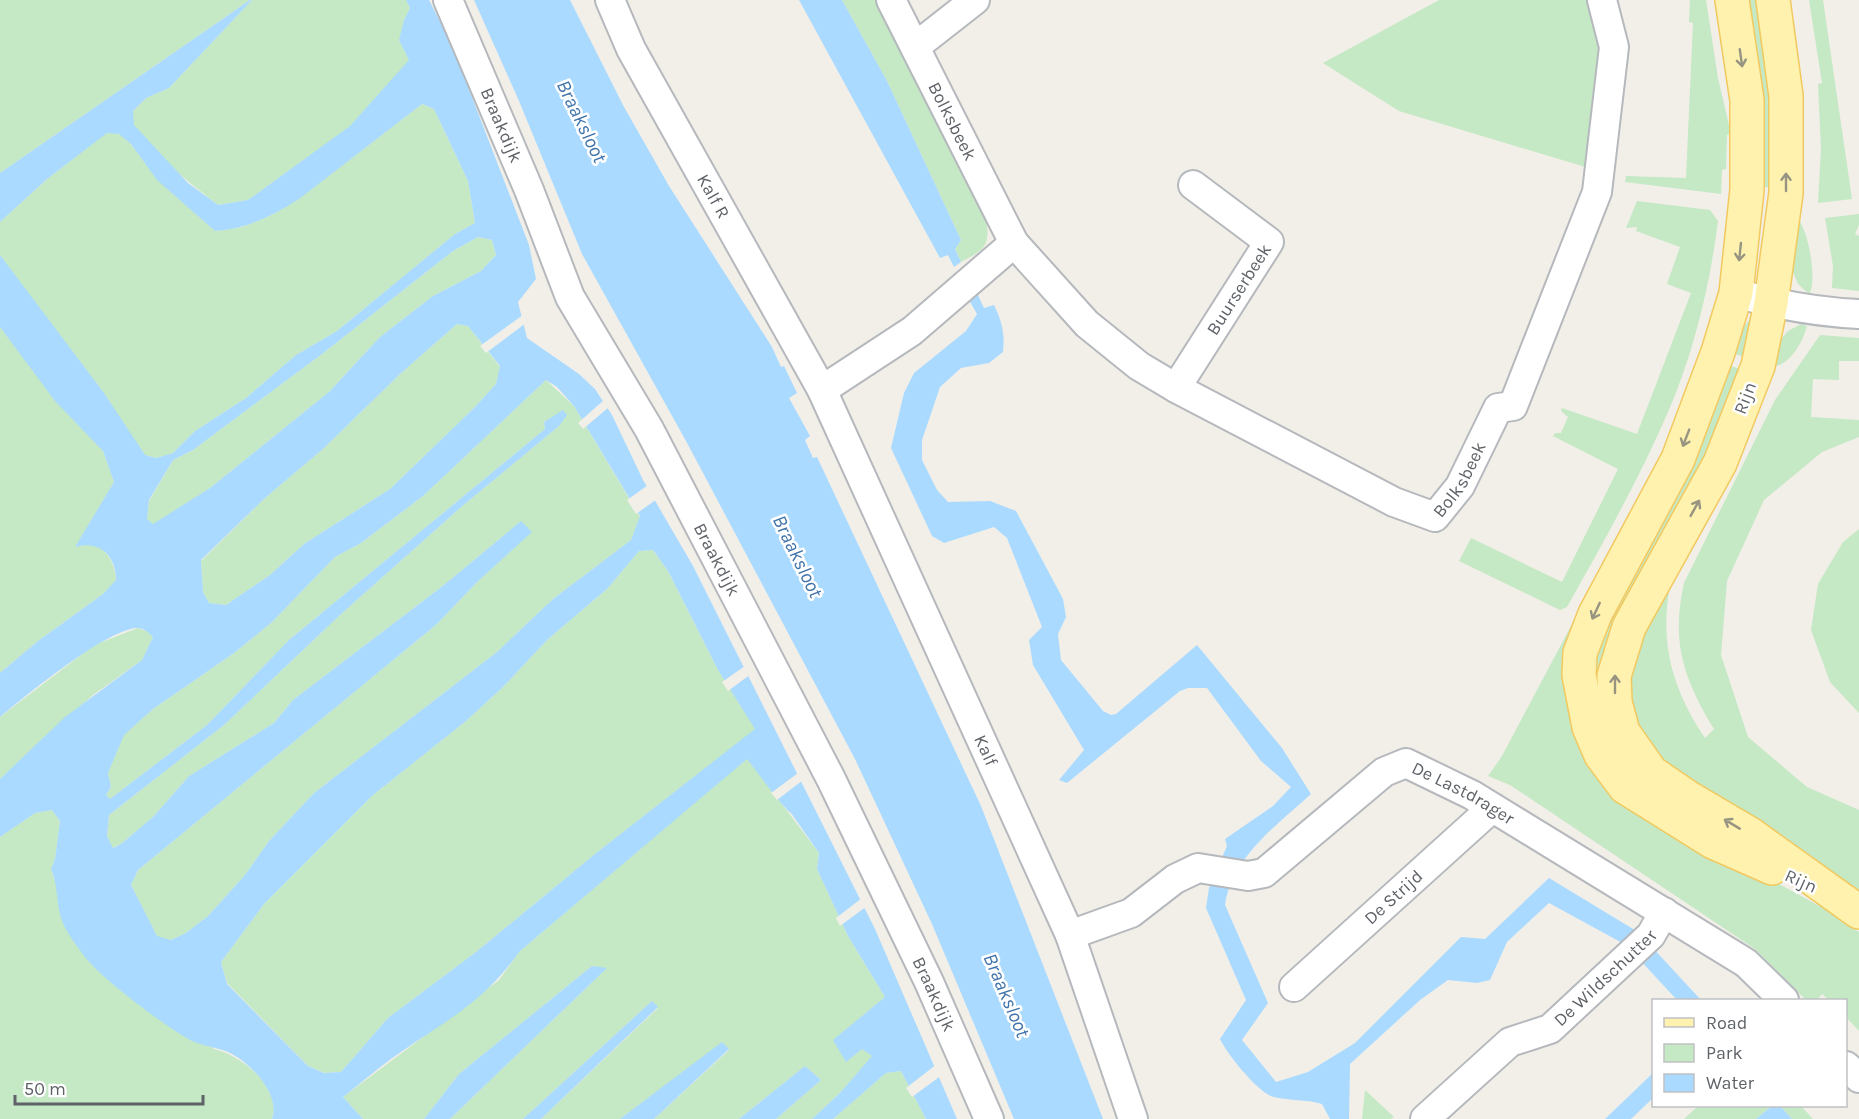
<svg xmlns="http://www.w3.org/2000/svg" width="1859" height="1119" font-family="Karla,sans-serif">
<style>
.green{fill:#c5e8c5}
.water{fill:#aadaff;fill-rule:evenodd}
.pier{fill:#f1efe8}
.lines{fill:none;stroke-linecap:round;stroke-linejoin:round}
.minor-casing{stroke:#b5b8bc;stroke-width:32}
.major-casing{stroke:#f2c960;stroke-width:36}
.minor{stroke:#fff;stroke-width:28}
.major{stroke:#fff2af;stroke-width:33}
.oneway{stroke:#979581}
.labels{text-anchor:middle;stroke-width:5;stroke-linejoin:round;paint-order:stroke}
.street-label{font-size:18px;fill:#5f6368;stroke:#fff}
.water-label{font-size:20px;font-style:italic;fill:#4174aa;stroke:#fff}
</style>
<rect width="100%" height="100%" fill="#f1efe8"/>
<g class="green">
<path d="M0,0H250L0,173Z"/>
<path d="M252,0H406L410,8L404,20L410,60L350,127L248,200L218,205C196,188 146,149 134,125C132,122 133,115 133,111L146,98L169,88Z"/>
<path d="M842,0H878L986,219C991,246 984,250 961,262L955,249L961,240L887,81Z"/>
<path d="M1439,0H1599L1608,38L1592,169L1399,111L1323,63Z"/>
<path d="M1690,0H1706L1718,78L1731,134L1727,135L1726,169L1722,170L1721,194L1625,182L1626,176L1686,178L1693,23L1689,22Z"/>
<path d="M1739,0H1765L1777,188L1752,186Z"/>
<path d="M1809,0H1823L1852,199L1818,203L1821,149L1818,84L1822,83Z"/>
<path d="M422,104L434,109L468,181L475,223L455,234L337,331L296,355L246,398L195,431L173,453L156,458L145,455L0,255V222L47,179L107,132L120,134L131,144L158,180L215,231C247,229 272,216 298,199Z"/>
<path d="M1637,201L1710,210L1718,221C1710,285 1694,352 1668,412C1639,479 1603,543 1567,607L1560,610L1459,561L1471,538L1562,582L1618,469L1553,436L1555,433H1561L1568,417L1561,411L1562,408L1637,434L1691,293L1667,284L1680,247L1636,231L1637,227L1626,228Z"/>
<path d="M1859,214V225L1855,234L1859,236V291L1832,288L1833,266L1825,218Z"/>
<path d="M1796,217C1808,226 1818,283 1809,294L1798,284L1785,253Z"/>
<path d="M478,237L492,240L496,255L481,271L433,296L380,337L329,392L210,488L153,525L147,519L149,501L173,460L193,450L322,354L453,251Z"/>
<path d="M1750,319L1755,320L1748,358L1728,352L1735,338Z"/>
<path d="M457,324L468,326L500,367L496,384L474,408L390,489L304,544L270,575L226,605L209,603L203,592L201,561L265,498L323,449L400,374Z"/>
<path d="M1801,324L1807,326C1803,341 1792,362 1776,366L1761,362L1788,331Z"/>
<path d="M0,327L103,451L114,482L76,546C80,546 86,543 90,544C107,546 116,566 116,581L103,594L38,641L0,673Z"/>
<path d="M1820,335L1859,338V361H1839V380L1813,379L1811,417L1859,420V437L1822,452L1764,500L1727,581L1721,655L1748,737L1807,787L1859,810V897L1645,750L1624,677L1626,663L1670,586C1659,643 1673,691 1705,738L1714,729C1683,678 1671,641 1684,583L1775,400Z"/>
<path d="M1708,359L1575,650L1687,834L1825,909L1859,932V1031L1846,1017V1000H1829L1822,994L1817,1000H1806L1755,949L1510,785L1488,776L1502,756L1639,498Z"/>
<path d="M1721,363L1744,370L1728,418L1622,627L1608,750L1588,670Z"/>
<path d="M546,380L574,406L640,517L631,540L553,599L497,652L314,793L269,841L245,875L208,916L186,933L171,940L157,937L131,885L138,870L437,624L476,583L531,532L520,522L444,585L293,700L274,723L189,776L154,816L121,844L112,848L107,836L109,815L224,725L340,615L460,508L559,426L544,421L545,429L289,640L207,725L110,799L106,795L111,787L108,773L123,735L153,709L234,653L271,623L335,557L361,543L423,496Z"/>
<path d="M1859,529V713L1830,682L1811,630L1818,584L1843,542Z"/>
<path d="M653,550L668,571L718,670L756,729L595,854L476,952L388,1018L341,1072L325,1073L308,1066L227,983L221,962L264,904L373,795L466,721L503,687L547,640L608,588L639,551Z"/>
<path d="M138,628L149,632L153,637L142,660L93,695L0,779V717L94,645Z"/>
<path d="M747,758L819,853L817,869L848,936L885,997L834,1040L862,1049L873,1056L840,1093L812,1119H776L821,1080L805,1066L739,1119H654L729,1050L722,1043L620,1119H541L658,1008L652,1001L523,1119H450L606,969L592,966L459,1074L424,1119H363L343,1097L499,980L520,951Z"/>
<path d="M52,810L60,821L55,859L51,869L59,894L214,1049C241,1055 283,1088 272,1119H0V837L35,813Z"/>
<path d="M901,1071L926,1119H833L886,1073Z"/>
<path d="M1365,1090L1394,1117L1391,1119H1362Z"/>
<path d="M1698,1106H1772L1756,1119H1684Z"/>
<path d="M1780,1106H1801L1813,1119H1792Z"/>
</g>
<g class="water">
<path d="M250,0H252L169,88L146,98L133,111L134,125L188,183L218,205L248,200L350,126L409,60L399,40L404,20L410,8L406,0H429L451,43L529,245L536,279L518,302L527,338L579,374L595,389L612,415L643,480L693,566L875,929L957,1119H926L901,1071L886,1073L833,1119H812L840,1093L872,1056L862,1049L846,1062L833,1040L885,997L848,936L817,869L819,853L791,813C783,808 755,769 747,759L520,951C483,1003 448,1019 398,1054C379,1067 361,1083 343,1097L363,1119H272C281,1094 250,1062 228,1052C214,1046 198,1046 185,1037C160,1022 102,979 85,957C77,946 65,931 61,918C56,901 58,885 51,869L55,859L60,821L52,810L35,813L0,837V779L65,717L142,660L153,637C149,633 144,628 137,628C105,630 27,695 0,717V673L38,641L103,594L116,580C116,556 100,540 75,547L114,482L103,451L55,401L0,327V255L104,393L145,455L156,458L173,453L195,431L246,398L296,355L337,331L455,234L475,223L468,181L434,109L422,104L299,199C272,216 247,229 215,231L157,180L131,144L119,134L107,133L47,179L0,222V173ZM478,237L492,240L496,255L481,271L433,296L380,337L329,392L210,488L153,524L147,519L149,500L173,460L193,450L322,354L453,251ZM457,324L468,326L500,366L496,384L474,408L390,489L304,544L270,575L226,605L209,603L203,592L201,560L265,498L323,449L400,374ZM546,380L557,387L574,406L640,516L631,540L553,599L497,652L314,793L269,841L245,875L208,916L186,933L171,940L157,936L131,885L138,870L437,624L476,583L532,532L521,521L444,585L293,700L274,723L189,776L154,816L121,844L113,848L107,836L109,815L224,725L340,615L460,508L559,426L567,415L563,410L544,422L545,429L289,640L207,725L110,799L106,795L111,787L108,773L124,735L153,709L234,653L271,623L335,557L361,543L423,496ZM653,550L668,571L718,670L755,729L595,854L476,952L388,1018L341,1072L324,1073L308,1066L227,984L221,962L264,904L373,795L466,721L503,687L547,640L608,588L639,551Z"/>
<path d="M474,0H570L624,107L669,186L772,347L781,367L784,366L797,393L789,398L810,436L805,440L813,458L817,457L981,806L1103,1119H1014L932,924L855,759L686,441L582,254L519,101Z"/>
<path d="M799,0H842L887,81L961,240L955,249L961,262L954,267L948,255L940,258Z"/>
<path d="M976,291L984,308L994,305C1002,322 1005,333 1003,352L989,363L961,368L940,387L922,440V460L937,490L948,502L990,501L1016,511L1063,599L1066,617L1058,634L1061,660L1103,711L1111,715L1116,714L1197,645L1282,748L1311,794C1277,825 1232,857 1225,905L1268,1003L1242,1040L1276,1082L1308,1072L1355,1043L1461,937L1485,939L1549,878L1638,932L1701,1000H1677L1626,945L1549,903L1507,942L1490,980L1477,983L1448,980L1420,1000L1350,1064L1349,1119H1330L1322,1104C1306,1099 1290,1101 1274,1097C1259,1094 1227,1054 1220,1039L1246,1000L1206,908L1209,888L1227,846L1225,839L1273,806L1291,787L1261,761L1207,688H1188L1180,691L1067,783L1059,780L1084,750L1033,665L1029,640L1042,627L1007,538L994,527L944,543L932,536L891,448L904,393L914,373L966,331L977,314L968,298Z"/>
<path d="M592,966L607,968L450,1119H424L459,1074Z"/>
<path d="M652,1001L658,1007L541,1119H523Z"/>
<path d="M722,1042L729,1049L654,1119H620Z"/>
<path d="M805,1066L821,1080L776,1119H739Z"/>
<path d="M1653,1073V1098L1631,1119H1605Z"/>
<path d="M1772,1106H1780L1792,1119H1756Z"/>
</g>
<g class="pier">
<path d="M523,315L526,323L486,353L480,346Z"/>
<path d="M604,400L609,407L583,429L578,423Z"/>
<path d="M648,485L657,499L636,514L627,500Z"/>
<path d="M745,666L751,674L728,691L722,682Z"/>
<path d="M798,773L803,780L777,800L771,793Z"/>
<path d="M862,898L867,906L840,926L836,918Z"/>
<path d="M937,1064L942,1075L912,1097L906,1088Z"/>
</g>
<g class="lines">
<defs>
<g id="minor">
<path id="s1" d="M448,0L529,190L570,297L649,429L831,779L929,982L989,1119"/>
<path id="s2" d="M610,0L631,49L822,390L1070,935L1133,1119"/>
<path id="s3" d="M891,0L1014,243L1087,324L1139,366L1176,388L1394,502L1435,517L1460,486L1498,408L1513,406L1597,192L1614,47L1602,0"/>
<path d="M915,47L975,0"/>
<path d="M1736,293C1777,305 1816,312 1859,314"/>
<path id="s4" d="M1176,388L1269,242L1193,185"/>
<path d="M822,390L912,331L1014,243"/>
<path id="s5" d="M1070,935L1131,913L1175,879L1198,868L1248,876L1264,873L1384,772L1406,763L1472,795L1746,963L1784,1000"/>
<path id="s6" d="M1294,987L1492,808"/>
<path d="M1846,1066L1859,1078"/>
<path id="s7" d="M1425,1119L1510,1042L1550,1029L1651,935L1664,912"/>
</g>
<g id="major">
<path d="M1732,0L1747,100V190L1736,293L1718,352L1678,459L1595,614L1580,653L1579,675L1589,727L1601,755L1625,787L1713,842L1772,868"/>
<path d="M1773,0L1786,96V193L1771,303L1758,366L1720,463L1629,627L1614,676L1615,702L1623,732L1651,772L1689,798L1750,834L1859,912"/>
</g>
</defs>
<use href="#minor" class="minor-casing"/>
<use href="#major" class="major-casing"/>
<use href="#minor" class="minor"/>
<use href="#major" class="major"/>
</g>
<defs><path id="oneway-shaft" d="M-6 0H5M1.5-3L5.5 0L1.5 3" fill="none" stroke-width="1.6" stroke-linecap="round" stroke-linejoin="round" transform="scale(1.5)"/></defs>
<g class="oneway">
<use href="#oneway-shaft" transform="translate(1741 58) rotate(82)"/>
<use href="#oneway-shaft" transform="translate(1786 182) rotate(-90)"/>
<use href="#oneway-shaft" transform="translate(1740 252) rotate(96)"/>
<use href="#oneway-shaft" transform="translate(1686 438) rotate(111)"/>
<use href="#oneway-shaft" transform="translate(1695 508) rotate(-61)"/>
<use href="#oneway-shaft" transform="translate(1596 611) rotate(115)"/>
<use href="#oneway-shaft" transform="translate(1615 684) rotate(-90)"/>
<use href="#oneway-shaft" transform="translate(1732 824) rotate(-149)"/>
</g>
<g class="labels">
<g class="street-label">
<text dy="6" stroke="none"><textPath href="#s3" startOffset="136">Bolksbeek</textPath></text>
<text dy="6" stroke="none"><textPath href="#s1" startOffset="136">Braakdijk</textPath></text>
<text dy="6" stroke="none"><textPath href="#s2" startOffset="222">Kalf R</textPath></text>
<text dy="6" stroke="none"><textPath href="#s4" startOffset="117">Buurserbeek</textPath></text>
<text transform="translate(1745 398) rotate(-69)" y="6">Rijn</text>
<text dy="6" stroke="none"><textPath href="#s3" startOffset="826">Bolksbeek</textPath></text>
<text dy="6" stroke="none"><textPath href="#s1" startOffset="622">Braakdijk</textPath></text>
<text dy="6" stroke="none"><textPath href="#s2" startOffset="840">Kalf</textPath></text>
<text dy="6" stroke="none"><textPath href="#s5" startOffset="458">De Lastdrager</textPath></text>
<text transform="translate(1801 881) rotate(24)" y="6">Rijn</text>
<text dy="6" stroke="none"><textPath href="#s6" startOffset="134">De Strijd</textPath></text>
<text dy="6" stroke="none"><textPath href="#s7" startOffset="232">De Wildschutter</textPath></text>
<text dy="6" stroke="none"><textPath href="#s1" startOffset="1108">Braakdijk</textPath></text>
</g>
<g class="water-label">
<text transform="translate(582 121) rotate(64)" y="7">Braaksloot</text>
<text transform="translate(798 556) rotate(64)" y="7">Braaksloot</text>
<text transform="translate(1007 995) rotate(67)" y="7">Braaksloot</text>
</g>
</g>
<rect x="1652" y="999" width="195" height="108" fill="#ffffff" stroke="#bfc1c3" stroke-width="1.5"/>
<rect x="1664" y="1018" width="30" height="9" fill="#fff2af" stroke="#bfc1c3" stroke-width="1.5"/>
<text x="1706" y="1029" font-size="18" fill="#5f6368">Road</text>
<rect x="1664" y="1044" width="30" height="18" fill="#c5e8c5" stroke="#bfc1c3" stroke-width="1.5"/>
<text x="1706" y="1059" font-size="18" fill="#5f6368">Park</text>
<rect x="1664" y="1074" width="30" height="18" fill="#aadaff" stroke="#bfc1c3" stroke-width="1.5"/>
<text x="1706" y="1089" font-size="18" fill="#5f6368">Water</text>
<path d="M15 1095v9h188v-9" fill="none" stroke="#5f6368" stroke-width="3"/>
<text x="24" y="1095" font-size="18" fill="#5f6368" stroke="#ffffff" stroke-width="4.5" paint-order="stroke">50 m</text>
</svg>
